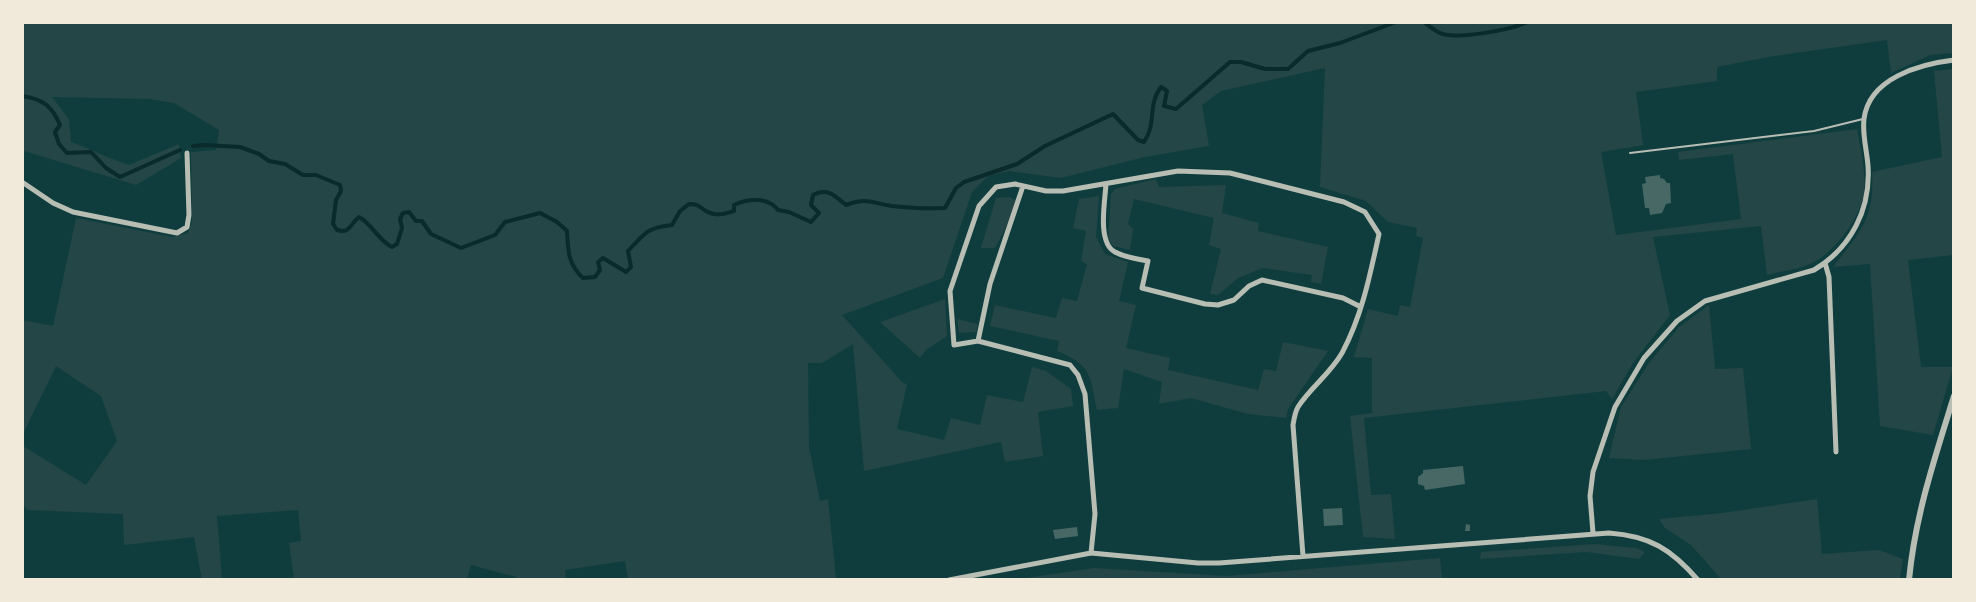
<svg xmlns="http://www.w3.org/2000/svg" width="1976" height="602" viewBox="0 0 1976 602" font-family="'Exo 2',sans-serif">
<style>
.green{fill:#244646}
.lines{fill:none;stroke-linecap:round;stroke-linejoin:round}
.stream{stroke:#0a2a2b;stroke-width:4}
.building{fill:#486865}
.service{stroke:#b8beb3;stroke-width:2}
.minor{stroke:#b8beb3;stroke-width:5}
.tertiary{stroke:#b8beb3;stroke-width:6}
</style>
<rect width="100%" height="100%" fill="#0f3d3e"/>
<path class="green" d="M1953 22 1954 53 1930 55 1891 73 1887 40 1768 57 1717 67V81L1636 92 1643 145 1601 152 1616 235 1741 219 1733 154 1679 160 1678 152 1857 129C1860 145 1867 178 1864 194 1859 219 1835 252 1812 263 1799 270 1781 271 1767 275L1761 226 1653 237 1670 315 1633 363 1612 399 1606 391 1364 418 1371 495 1391 494 1395 539 1363 537 1350 416 1372 413V358L1354 357 1368 309 1398 316 1400 305 1410 307 1423 238 1416 236 1417 228 1388 222 1366 201 1320 187 1325 68 1221 91 1202 105 1209 146 1145 157 1061 178 1009 171 988 176 972 192 943 278 842 315 903 383 907 384 897 429 944 440 951 418 980 425 987 395 1023 402 1032 367 1046 371 1071 389 1073 406 1038 412 1043 456 1005 462 1001 442 864 471 853 344 822 363H808L809 447 820 501 828 499 836 579H628L625 561 565 570 566 579H517L516 577 471 565 467 579H294L289 543 301 541 298 510 217 516 222 579 202 580 194 537 124 545 123 514 27 510 23 504V446L86 485 117 441 101 396 56 366 23 434 22 320 53 326 76 218 172 237 188 233 192 222 191 152 216 150 219 130 174 103 148 99 52 97 69 119 71 142C92 149 109 159 129 165L179 144 181 158 136 185 24 151 23 153 22 23Z
M1953 69V255L1908 260 1921 367H1953L1933 435 1880 426 1870 264 1833 267C1860 232 1875 219 1872 172L1942 157 1934 71Z
M1156 179 1159 187 1226 185 1222 213 1259 223 1258 231 1328 247 1321 284 1311 282 1312 275 1263 268 1238 278 1218 295 1210 294 1221 249 1209 245 1214 218 1134 199 1128 224 1133 229 1130 250 1113 246 1108 239 1111 194 1115 189Z
M1099 196 1096 237 1105 254 1128 262 1119 301 1136 305 1126 348 1170 358 1168 370 1258 390 1264 369 1276 371 1283 342 1328 351 1288 409 1286 418 1248 414 1191 398 1159 404 1162 382 1124 369 1118 408 1097 410C1090 376 1092 365 1057 351L1059 341 990 326 995 305 1056 318 1062 298 1077 301 1087 264 1081 261 1086 231 1073 228 1079 199Z
M1009 197 1015 200 1011 217 995 248H981L996 198Z
M945 299 947 336 926 350 920 358 880 322Z
M1709 305 1715 369 1743 368 1751 449 1644 460 1609 458 1621 407 1649 363 1679 327Z
M957 319 978 324 976 332 959 333Z
M1817 499 1822 554 1879 550 1903 559 1900 579H1721L1691 545 1665 528 1659 519 1722 513Z
M1595 544 1636 548 1645 552 1639 559 1587 552 1480 559 1481 552Z
M1440 558 1442 579H1019L1094 568 1226 576Z"/>
<g class="lines">
<path class="stream" d="M1424 22C1429 26 1435 31 1440 33 1456 40 1511 30 1527 22
M1589 22H1591
M22 96C43 99 52 106 60 125L55 132 59 144 67 153 91 152 106 168 120 177 180 150
M193 146 205 145 240 147 259 154 269 161 285 164 303 175H316L340 185 341 191 336 200 333 224 337 230C350 234 350 224 359 217 372 224 379 241 392 247L397 244 402 228 400 219 403 213 409 212 416 221H422L431 234 461 248 495 235 505 222 540 213 557 222 567 231C568 251 568 264 583 278L595 277 600 270 598 262 603 258 626 272 631 267 628 251C645 233 646 228 672 225L680 211 689 204C701 204 699 208 708 212 717 217 726 213 734 211V205C748 198 768 197 778 210L789 212 811 222 819 213 811 205 813 195C827 187 835 196 846 205 868 197 871 203 892 206 910 208 927 209 945 208L956 188 964 182 1017 164 1045 146 1113 114 1138 140 1144 142C1157 124 1147 105 1161 87L1167 91 1164 106 1176 109 1230 62H1241L1265 69H1288L1308 51 1340 43 1396 22"/>
</g>
<path class="building" d="M1660 175V178L1664 179 1667 183H1670L1671 203 1666 204 1662 213 1650 215 1649 208H1645L1642 184 1646 183 1645 177Z
M1463 466 1465 484 1425 490 1424 486 1418 484V477L1423 473V470Z
M1342 508 1343 525 1324 526 1323 509Z
M1466 524 1470 525V531H1465Z
M1077 527 1078 536 1055 539 1053 530Z"/>
<g class="lines">
<path class="service" d="M1630 153 1814 131 1863 119"/>
<path class="minor" d="M22 182 53 203 73 212 177 233 187 227 189 215 187 153
M1106 184C1105 201 1097 243 1115 252 1124 257 1137 259 1148 261L1142 288 1205 304 1218 305 1234 300 1249 286 1262 280 1343 298 1361 307
M1825 263 1829 277 1836 452
M978 341 990 284 1023 186
M1593 533 1590 496 1593 472 1615 407 1644 358 1677 321 1705 301 1814 270C1851 248 1871 209 1868 166 1867 151 1862 134 1864 119 1869 78 1920 64 1954 60
M1091 553 1095 514 1085 394 1078 375 1070 365 978 341 954 345 950 291 979 206 996 187 1015 184 1046 191H1063L1178 171 1230 173 1344 202 1365 212 1379 234C1370 275 1362 316 1342 353 1330 374 1310 388 1298 407 1295 412 1294 419 1293 425L1303 556
M949 580 1091 553 1198 563H1219L1609 533C1650 536 1671 549 1698 580"/>
<path class="tertiary" d="M1909 580C1915 516 1935 457 1954 396"/>
</g>
<rect width="1976" height="602" fill="none" stroke="#f1e9da" stroke-width="48"/>
</svg>
